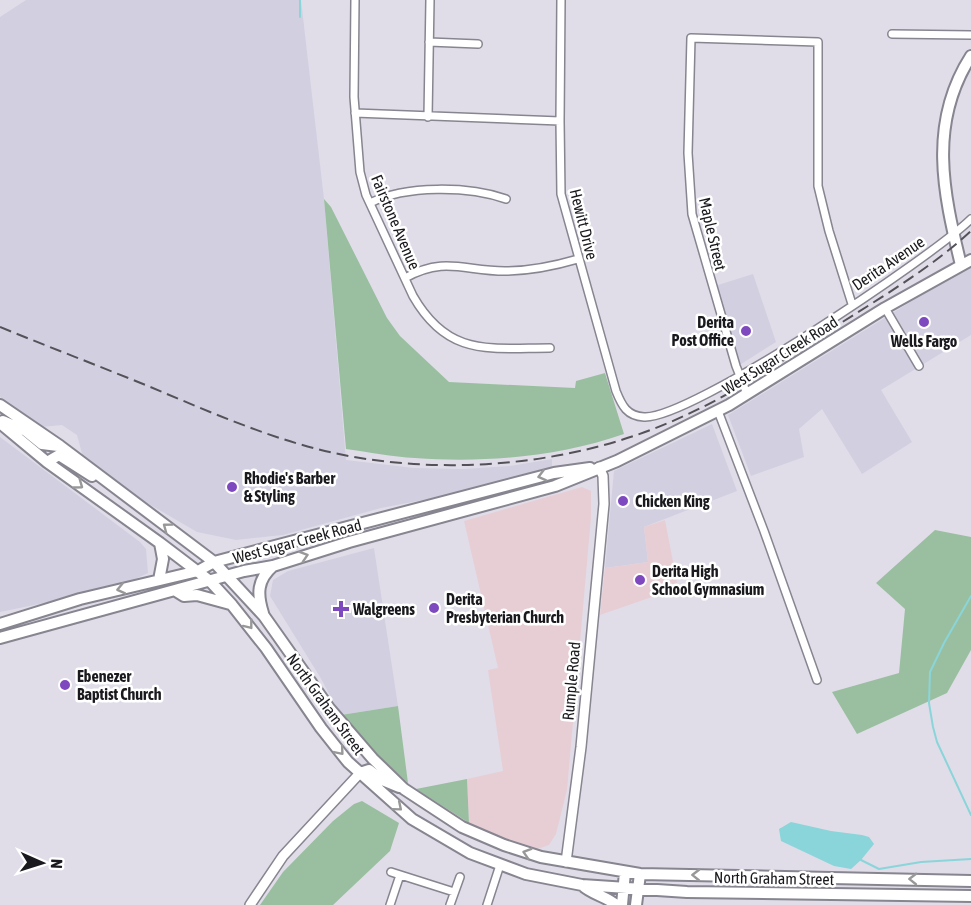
<svg xmlns="http://www.w3.org/2000/svg" width="971" height="905" viewBox="0 0 971 905" font-family="'Asap Condensed',sans-serif">
<style>
.built{fill:#d2cfe1}
.education{fill:#e7ced4}
.green{fill:#9abfa0}
.water{fill:#8ad5d9}
.lines{fill:none;stroke-linecap:round;stroke-linejoin:round}
.stream{stroke:#8ad5d9;stroke-width:2}
.minor-casing{stroke:#87858f;stroke-width:10}
.tertiary-casing{stroke:#87858f;stroke-width:12}
.secondary-casing{stroke:#87858f;stroke-width:14}
.minor{stroke:#fff;stroke-width:7}
.tertiary{stroke:#fff;stroke-width:9}
.secondary{stroke:#fff;stroke-width:10}
.rail{stroke:#545258;stroke-width:2;stroke-dasharray:12 6;stroke-linecap:butt}
.oneway{stroke:#989899}
.poi-dot{fill:#7e48bf;stroke:#fff;stroke-width:2}
.labels{text-anchor:middle;dominant-baseline:central;stroke-width:5;stroke-linejoin:round;paint-order:stroke}
.street-label{font-size:16px;fill:#1a191d;stroke:#fff}
.poi-label{font-size:16px;font-weight:bold;fill:#1a191d;stroke:#fff;text-anchor:start}
</style>
<rect width="100%" height="100%" fill="#e0dde9"/>
<path class="built" d="M26 0H301L324 199 346 460 414 468 464 469 510 466 552 459V469L459 493 381 508 283 535 236 540 197 532 137 497 93 463 83 457 77 435 62 425 41 427 0 397V17Z
M971 267V335L881 390 912 442 862 474 822 409 799 429 804 457 751 476 728 415 920 296Z
M753 274 776 342 738 366 715 286Z
M712 424 737 491 644 527 648 562 605 568 614 471Z
M0 437 140 542 146 549 148 573 133 580 68 598 0 612Z
M374 548 398 706 341 715 320 677 270 596 273 580 288 571Z"/>
<path class="education" d="M582 487 591 491V517L567 790 556 834 549 845 535 850 507 840 469 823 467 779 503 771 488 670 498 668 464 521Z
M665 520 678 588 600 615 605 568 648 562 644 527Z"/>
<path class="green" d="M324 199 331 207 387 318 400 336 449 382 575 388 576 381 605 373 624 434C558 457 484 463 415 458 392 457 369 452 346 449Z
M935 530 971 537V650L947 693 857 734 832 692 899 673 905 609 876 583Z
M398 706 408 783 370 748 341 715Z
M467 779 469 823 416 789Z
M362 801 399 823 390 851 333 905H260L283 872 333 821 354 804Z"/>
<path class="water" d="M791 822 831 831 862 835 869 837 874 844 861 860 851 869 834 866 781 841 779 829Z"/>
<g class="lines">
<path class="stream" d="M300 0V17
M971 596 944 643 930 672 929 703 933 727 937 742 971 815
M861 860 879 869 921 862 971 859"/>
<defs>
<path id="minor" d="M355 0 354 97 360 172 366 195 413 296C448 357 488 348 550 348
M561 0 560 121 561 194 616 391C622 406 627 416 644 417 690 420 932 257 971 219
M892 34 971 35
M429 42 478 44
M355 113 560 121
M428 117 430 0
M370 203C406 185 468 186 506 199
M405 278C445 256 464 271 505 271 530 271 554 266 578 259
M885 308 919 366
M747 394 736 366 692 214 688 153 691 38 818 42V186L829 231 852 304
M718 411 764 531 817 680
M391 872 454 892
M390 905 400 875
M450 905 460 877
M487 905 500 865"/>
<path id="tertiary" d="M566 862 581 747 604 504 603 476 599 467
M250 905 283 856 360 773"/>
<path id="secondary" d="M961 265C943 192 928 123 971 56
M0 405 60 446 214 562 264 616 329 708 373 759 404 789 462 827 504 845 541 857 640 874 971 881
M3 421 26 431 42 444 58 446
M0 423 47 462 160 543 210 581 232 605 266 648 321 728 348 762 412 819 470 853 526 874 582 885 687 892 971 896
M47 462 59 455 92 476
M159 580 163 559 160 543
M176 591 184 596 197 595 230 604
M263 613C257 594 257 580 273 566
M0 624 80 599 198 571 214 562 554 473 590 468
M0 638 244 571 273 566 349 542 555 486 617 461 729 405 885 308 971 260
M360 773 369 770 382 780 399 787
M582 885C593 895 606 896 616 905
M622 905 625 872
M636 905 640 874"/>
</defs>
<use href="#minor" class="minor-casing"/>
<use href="#tertiary" class="tertiary-casing"/>
<use href="#secondary" class="secondary-casing"/>
<use href="#minor" class="minor"/>
<use href="#tertiary" class="tertiary"/>
<use href="#secondary" class="secondary"/>
<path class="rail" d="M0 327C49 347 99 366 148 386 203 409 259 434 317 449 435 479 576 467 686 415 730 395 770 369 810 343 864 307 923 275 971 231"/>
</g>
<defs><path id="oneway-chevron" d="M-2-3.5L2.5 0L-2 3.5" fill="none" stroke-width="1.6" stroke-linecap="round" stroke-linejoin="round" transform="scale(1.5)"/></defs>
<g class="oneway">
<use href="#oneway-chevron" transform="translate(542 476) rotate(165)"/>
<use href="#oneway-chevron" transform="translate(79 485) rotate(36)"/>
<use href="#oneway-chevron" transform="translate(167 527) rotate(-143)"/>
<use href="#oneway-chevron" transform="translate(304 556) rotate(-18)"/>
<use href="#oneway-chevron" transform="translate(121 589) rotate(167)"/>
<use href="#oneway-chevron" transform="translate(249 625) rotate(52)"/>
<use href="#oneway-chevron" transform="translate(340 751) rotate(50)"/>
<use href="#oneway-chevron" transform="translate(398 807) rotate(40)"/>
<use href="#oneway-chevron" transform="translate(527 853) rotate(-163)"/>
<use href="#oneway-chevron" transform="translate(696 875) rotate(-179)"/>
<use href="#oneway-chevron" transform="translate(913 879) rotate(-179)"/>
</g>
<g class="poi-dot">
<circle cx="924" cy="322" r="6"/>
<circle cx="746" cy="331" r="6"/>
<circle cx="232" cy="487" r="6"/>
<circle cx="623" cy="501" r="6"/>
<circle cx="640" cy="580" r="6"/>
<circle cx="434" cy="608" r="6"/>
<path d="M338 600h6v6h6v6h-6v6h-6v-6h-6v-6h6z"/>
<circle cx="65" cy="685" r="6"/>
</g>
<g class="labels">
<g class="street-label">
<text transform="translate(396 222) rotate(67)">Fairstone Avenue</text>
<text transform="translate(584 224) rotate(76)">Hewitt Drive</text>
<text transform="translate(713 234) rotate(77)">Maple Street</text>
<text transform="translate(888 263) rotate(-34)">Derita Avenue</text>
<text transform="translate(780 355) rotate(-32)">West Sugar Creek Road</text>
<text transform="translate(297 541) rotate(-15)">West Sugar Creek Road</text>
<text transform="translate(571 681) rotate(-85)">Rumple Road</text>
<text transform="translate(326 704) rotate(54)">North Graham Street</text>
<text transform="translate(774 878) rotate(1)">North Graham Street</text>
</g>
<g class="poi-label">
<text x="734" y="322" text-anchor="end">Derita<tspan x="734" dy="18">Post Office</tspan></text>
<text x="924" y="341" text-anchor="middle">Wells Fargo</text>
<text x="244" y="478">Rhodie's Barber<tspan x="244" dy="18">&amp; Styling</tspan></text>
<text x="635" y="501">Chicken King</text>
<text x="652" y="571">Derita High<tspan x="652" dy="18">School Gymnasium</tspan></text>
<text x="446" y="599">Derita<tspan x="446" dy="18">Presbyterian Church</tspan></text>
<text x="353" y="609">Walgreens</text>
<text x="77" y="676">Ebenezer<tspan x="77" dy="18">Baptist Church</tspan></text>
</g>
</g>
<g transform="translate(42 863) rotate(93)" stroke="#ffffff" stroke-width="4.5" paint-order="stroke">
<path d="M0-4.5L10 22L0 15L-10 22Z" fill="#1a191d"/>
<text y="-9" font-size="16" font-weight="bold" text-anchor="middle" fill="#1a191d">N</text>
</g>
</svg>
